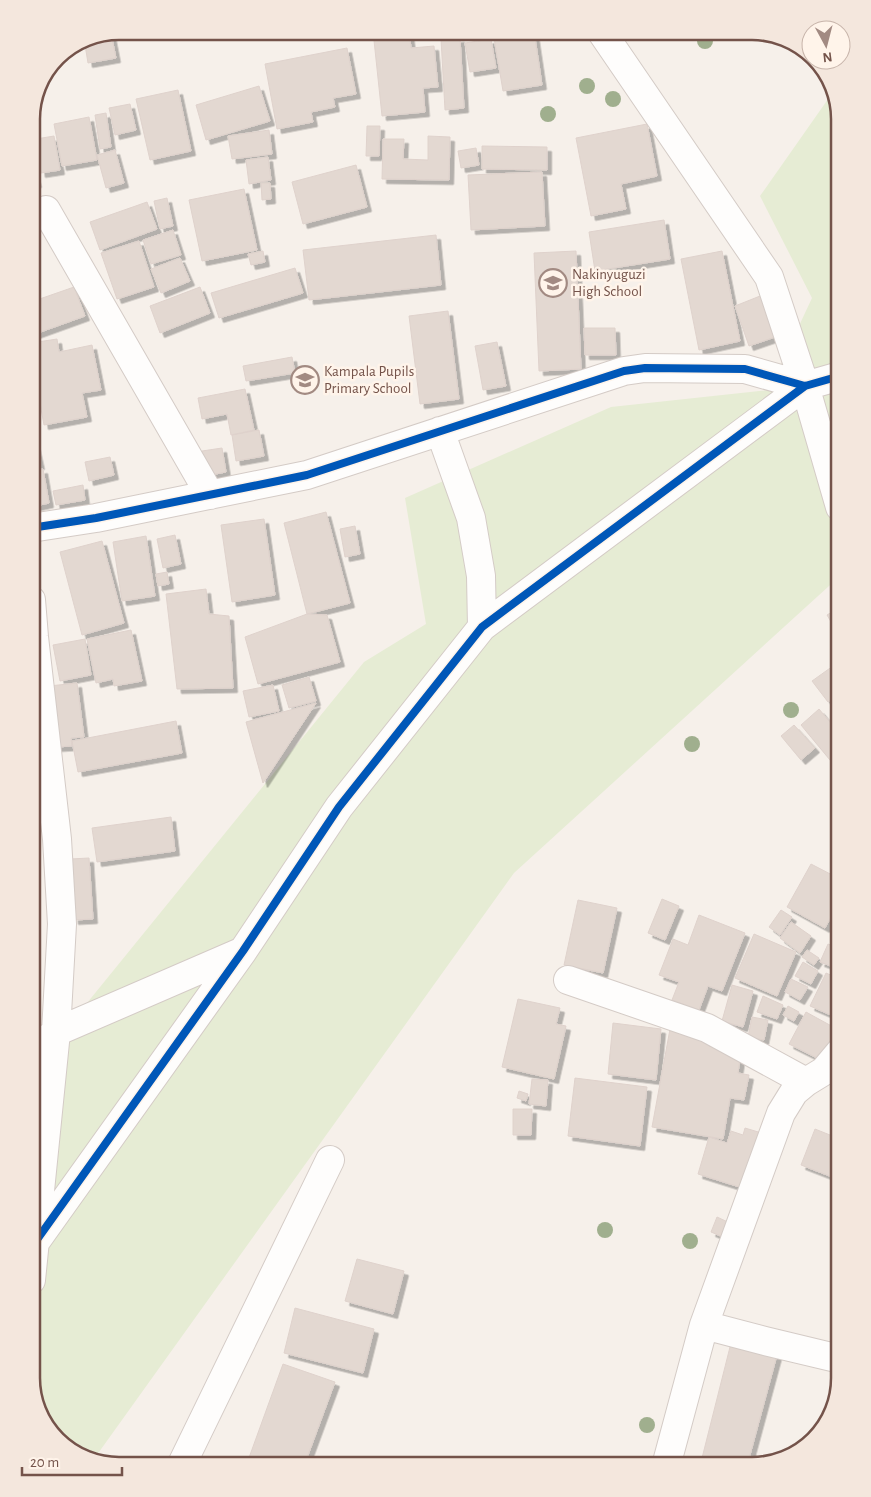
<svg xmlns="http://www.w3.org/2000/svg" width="871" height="1497" viewBox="0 0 871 1497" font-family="'Alegreya Sans',sans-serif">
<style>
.green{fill:#e6ecd4}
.building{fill:#e3d8d1;stroke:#dfd2cc;filter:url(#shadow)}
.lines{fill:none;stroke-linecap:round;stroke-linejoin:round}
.minor-casing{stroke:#d4cbc6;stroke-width:30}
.minor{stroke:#fefdfc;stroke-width:28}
.cycleway-casing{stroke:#fff4ea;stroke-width:11}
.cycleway{stroke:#0057b8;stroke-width:8}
.tree{fill:#a0af8e}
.labels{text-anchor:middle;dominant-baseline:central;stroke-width:5;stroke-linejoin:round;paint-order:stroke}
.poi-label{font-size:15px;fill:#74534a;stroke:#fff4ea;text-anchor:start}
.rim{fill:none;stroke:#74534a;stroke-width:2.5}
</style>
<defs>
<filter id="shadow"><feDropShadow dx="4.5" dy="4.5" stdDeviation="0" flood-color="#0004"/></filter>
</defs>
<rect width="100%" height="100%" fill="#f6f0ea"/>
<path class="green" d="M833 92 840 119V576L514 873 94 1459 70 1451 40 1416 31 1378V1072L364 662 426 624 405 498 611 407 769 390 812 298 760 196Z"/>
<path class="building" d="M373 31H409L411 48 434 46 438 87 423 88 425 112 382 116Z
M498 31H534L542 85 503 91 493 32Z
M111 33 116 58 88 63 84 39Z
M460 38 464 108 445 110 441 39Z
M491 39 496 68 470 72 465 43Z
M347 48 356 94 333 98 335 107 311 112 313 122 277 129 265 64Z
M259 86 270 121 206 140 196 105Z
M178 90 191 151 150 160 136 99Z
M130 104 136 130 115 135 109 108Z
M106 113 111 147 100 149 95 115Z
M89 117 97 160 62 166 54 124Z
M647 124 657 176 621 184 626 209 591 216 576 138Z
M367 126H380L379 156H366Z
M269 130 272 154 232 159 228 136Z
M54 136 60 170 41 173 36 139Z
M428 136 450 137 449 180 382 179 383 139H404L403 159 428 160Z
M482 146 547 147V170L482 169Z
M476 148 479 165 461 168 458 151Z
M115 150 124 183 106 188 97 155Z
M268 157 271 180 249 184 246 160Z
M31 160 37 183 31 184Z
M356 165 367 207 303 224 292 182Z
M542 172 545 226 471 230 468 175Z
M261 183H270L271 199 262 200Z
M244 189 257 250 202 261 189 200Z
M167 198 173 226 160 229 154 201Z
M147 202 157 229 100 250 90 222Z
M664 220 670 259 595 271 589 232Z
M173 230 181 255 151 264 143 240Z
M436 235 441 285 309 300 303 250Z
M139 241 154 287 117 299 101 253Z
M263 251 265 262 251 265 248 254Z
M576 251 581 369 539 371 534 253Z
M722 251 740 341 699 350 681 259Z
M180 258 190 281 161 293 151 269Z
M295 268 303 293 219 318 211 293Z
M74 287 85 316 35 334 31 325V302Z
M200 287 210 313 160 333 150 306Z
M760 296 775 337 749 346 735 306Z
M448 311 459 399 420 404 409 316Z
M584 328H615L616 355H585Z
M57 339 59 352 92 345 101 390 82 393 87 417 44 425 39 398 31 399V343Z
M497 342 506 386 483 390 475 346Z
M292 357 295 373 246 381 243 366Z
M245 389 254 430 231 435 227 414 202 419 198 398Z
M31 425 40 465 31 467Z
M259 430 264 456 236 461 232 435Z
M222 448 226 472 206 476 202 451Z
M110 457 114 475 89 481 85 462Z
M43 469 49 503 36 506 31 471Z
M83 485 85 500 56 505 53 491Z
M326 512 350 603 307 614 284 523Z
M264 519 275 595 232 602 221 525Z
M355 526 360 554 345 557 340 529Z
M175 535 181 564 163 568 157 539Z
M146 536 155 596 122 601 113 542Z
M102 541 124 623 82 635 60 552Z
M167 572 169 584 158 586 156 574Z
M206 589 209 614 229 616 233 688 177 689 166 594Z
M840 607V637L827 615Z
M307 614 327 615 340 662 258 684 245 637Z
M131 630 142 681 114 686 113 679 96 683 87 639Z
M85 639 91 675 60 681 53 645Z
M840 661V694L828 702 812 681Z
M309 677 316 701 289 708 282 685Z
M77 683 84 737 71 738 72 746 57 747 49 686Z
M273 685 279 711 249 717 243 691Z
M316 703 263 783 246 722Z
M819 709 840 734V762L835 766 801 725Z
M176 721 182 753 78 772 72 741Z
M794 725 815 748 801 760 781 736Z
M171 817 175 851 97 862 92 828Z
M89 858 93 919 74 920 70 859Z
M811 864 840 879V901L825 928 787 907Z
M662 899 679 906 665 940 648 933Z
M578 900 617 908 603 973 564 965Z
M781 910 792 917 780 935 769 927Z
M699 915 745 933 722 991 708 986 699 1010 672 1000 679 982 659 975 673 939 688 945Z
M791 922 811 936 800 953 780 938Z
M754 934 796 952 777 996 735 978Z
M828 944 840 949V960L836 968 820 962Z
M807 950 819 958 814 965 802 957Z
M803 962 818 971 811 984 795 976Z
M826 973 840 979V1019L810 1006Z
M791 979 808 987 800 1000 785 992Z
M732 985 753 991 743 1027 722 1021Z
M763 996 783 1005 777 1019 757 1012Z
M518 999 560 1008 556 1024 566 1026 554 1079 502 1067Z
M788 1006 799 1012 794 1021 783 1015Z
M806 1012 837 1029 821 1060 789 1044Z
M752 1017 768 1020 764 1040 748 1037Z
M613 1023 661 1029 656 1080 608 1074Z
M670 1029 712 1036 709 1046 741 1052 738 1073 749 1075 744 1100 730 1098 723 1139 652 1127Z
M575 1078 647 1087 640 1146 568 1136Z
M532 1079 548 1080 546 1106 529 1104Z
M519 1091 528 1094 526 1101 517 1098Z
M513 1109H532L531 1135H513Z
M745 1128 765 1134 749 1190 698 1174 709 1137 727 1143 731 1131 743 1135Z
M815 1129 840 1139V1180L801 1165Z
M717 1217 730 1223 723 1237 711 1232Z
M357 1259 404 1271 393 1314 345 1301Z
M295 1308 374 1329 363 1373 284 1353Z
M731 1343 777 1355 747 1466H700Z
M283 1364 335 1382 304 1466H246Z"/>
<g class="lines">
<defs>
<path id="minor" d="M601 31 769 277 805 386 840 507
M46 210 210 495
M440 431 471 518 481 576 482 627
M31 528 96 518 307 475 624 371 645 368 745 369 805 386 840 376
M568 980 707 1028 806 1082
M31 1052 56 1032 243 951
M31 1248 243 951 339 807 482 627 805 386
M31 1280 56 1032 62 924 57 839 34 637 31 600
M704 1325 765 1341 840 1359
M181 1466 330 1160
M666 1466 704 1325 781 1113 794 1092 806 1082 824 1071 840 1052"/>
</defs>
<use href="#minor" class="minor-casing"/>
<use href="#minor" class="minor"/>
<defs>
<path id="cycleway" d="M31 528 96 518 307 475 624 371 645 368 745 369 805 386 840 376
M31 1248 243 951 339 807 482 627 805 386"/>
</defs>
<use href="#cycleway" class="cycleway-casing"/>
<use href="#cycleway" class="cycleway"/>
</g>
<g class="tree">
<circle cx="705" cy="41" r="8"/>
<circle cx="587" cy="86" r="8"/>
<circle cx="613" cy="99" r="8"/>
<circle cx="548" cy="114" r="8"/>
<circle cx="791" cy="710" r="8"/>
<circle cx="692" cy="744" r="8"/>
<circle cx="605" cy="1230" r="8"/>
<circle cx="690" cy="1241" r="8"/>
<circle cx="647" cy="1425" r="8"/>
</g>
<defs>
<symbol id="school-ring" viewBox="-11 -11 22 22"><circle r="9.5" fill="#fff4ea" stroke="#a28a82" stroke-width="1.5"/><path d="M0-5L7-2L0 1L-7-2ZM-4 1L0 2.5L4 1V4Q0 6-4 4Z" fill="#a28a82"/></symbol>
</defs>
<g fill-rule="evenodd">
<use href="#school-ring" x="537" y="267" width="32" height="32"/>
<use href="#school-ring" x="289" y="364" width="32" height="32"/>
</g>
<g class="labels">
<g class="poi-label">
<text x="572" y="274">Nakinyuguzi<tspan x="572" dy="17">High School</tspan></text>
<text x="324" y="371">Kampala Pupils<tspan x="324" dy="17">Primary School</tspan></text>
</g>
</g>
<path d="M0 0H871V1497H0ZM119 40H752A79 79 0 0 1 831 119V1378A79 79 0 0 1 752 1457H119A79 79 0 0 1 40 1378V119A79 79 0 0 1 119 40Z" fill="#f4e7dd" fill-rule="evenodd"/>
<path class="rim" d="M119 40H752A79 79 0 0 1 831 119V1378A79 79 0 0 1 752 1457H119A79 79 0 0 1 40 1378V119A79 79 0 0 1 119 40Z"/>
<g transform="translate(826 45) rotate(173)"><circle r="24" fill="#fff4ea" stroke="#c7b4aa"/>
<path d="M0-4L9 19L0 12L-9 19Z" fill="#a28a82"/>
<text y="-8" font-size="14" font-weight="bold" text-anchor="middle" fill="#74534a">N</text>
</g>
<path d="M22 1467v8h100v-8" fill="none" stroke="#74534a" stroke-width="2.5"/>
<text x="30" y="1467" font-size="15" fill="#74534a" stroke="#fff4ea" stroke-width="4" paint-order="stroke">20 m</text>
</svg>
